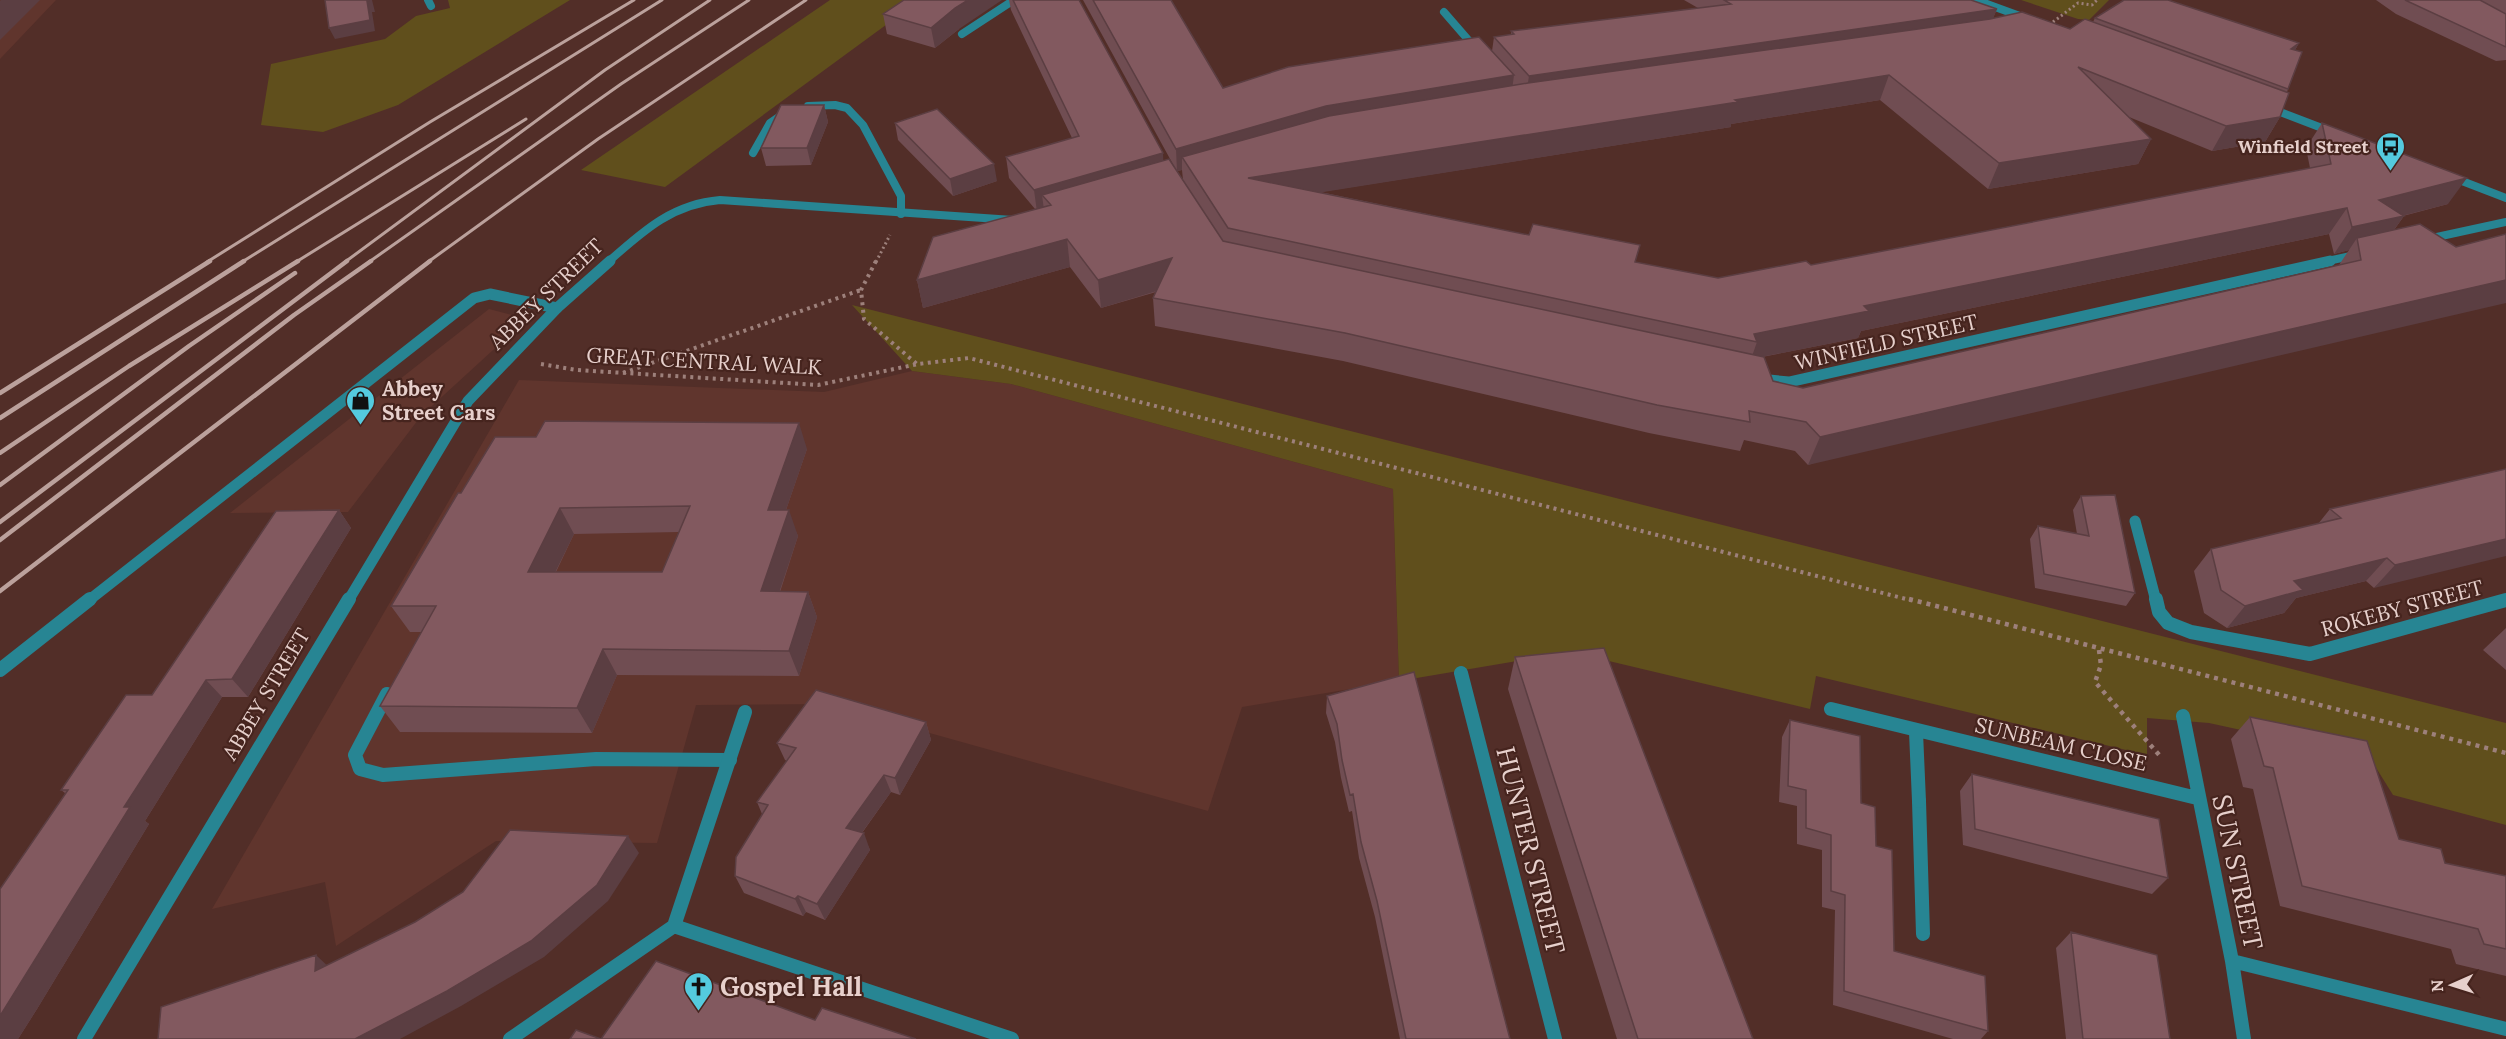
<svg xmlns="http://www.w3.org/2000/svg" width="2506" height="1039" viewBox="0 0 2506 1039" font-family="Lora,serif">
<style>
.built{fill:#60352d}
.green{fill:#604f1c}
.lines{fill:none;stroke-linecap:round;stroke-linejoin:round}
.path-far2{stroke:#9d807b;stroke-width:3;stroke-dasharray:2 3;stroke-linecap:butt}
.path-far1{stroke:#9d807b;stroke-width:4;stroke-dasharray:3 4.5;stroke-linecap:butt}
.path{stroke:#9d807b;stroke-width:4.5;stroke-dasharray:4 5;stroke-linecap:butt}
.service-far2{stroke:#278593;stroke-width:8}
.service-far1{stroke:#278593;stroke-width:11}
.service{stroke:#278593;stroke-width:14}
.minor-far2{stroke:#278593;stroke-width:8}
.minor-far1{stroke:#278593;stroke-width:11}
.minor{stroke:#278593;stroke-width:14}
.tertiary{stroke:#278593;stroke-width:8}
.rail-far1{stroke:#bba19c;stroke-width:3}
.rail{stroke:#bba19c;stroke-width:4.5}
.wall{fill:#704d52;fill-rule:evenodd}
.shaded-wall{fill:#5b3e42}
.building{fill:#82595f;stroke:#5b3e42;stroke-width:1.5;fill-rule:evenodd}
.labels{text-anchor:middle;dominant-baseline:central;stroke-width:4.5;stroke-linejoin:round;paint-order:stroke}
.far-poi-label{font-size:18px;font-weight:bold;fill:#e7d0cc;stroke:#46241e;text-anchor:end}
.street-label{font-size:21px;fill:#e7d0cc;stroke:#46241e}
.poi-label{font-size:21px;font-weight:bold;fill:#e7d0cc;stroke:#46241e;text-anchor:start}
.near-street-label{font-size:26px;fill:#e7d0cc;stroke:#46241e}
.near-poi-label{font-size:26px;font-weight:bold;fill:#e7d0cc;stroke:#46241e;text-anchor:start}
</style>
<rect width="100%" height="100%" fill="#522e28"/>
<path class="built" d="M0 0H56L0 59Z
M489 309 527 319 421 416 348 512 230 513Z
M912 371 1011 384 1393 489 1399 681 1242 707 1208 811 826 704 696 705 657 843 496 841 336 946 325 882 212 909 519 380 824 392Z"/>
<path class="green" d="M448 0H570L398 105 323 132 261 125 271 64 385 39 416 16 450 8Z
M830 0H920L665 187 581 170Z
M2021 0H2109L2089 20 2078 19Z
M852 305 2506 723V825L2393 795 2370 758 2209 723 2147 718V755L1816 676 1810 709 1571 652 1399 681 1393 489 1011 384 912 371Z"/>
<g class="lines">
<path class="path-far2" d="M2053 22 2078 3 2092 5 2097 0
M876 262 890 235"/>
<path class="path-far1" d="M876 261 861 290 864 319 917 364
M541 364 577 370 818 385 918 364 969 358 1914 601
M623 373 861 290"/>
<path class="path" d="M1909 599 2506 753
M2099 650 2101 665 2095 682 2161 757"/>
<path class="service-far2" d="M1444 12 1477 50
M962 34 1014 0
M808 106 835 105 847 108 863 125 901 196V214
M753 153 770 123 786 112"/>
<path class="service-far1" d="M88 601 474 298 490 294 557 308"/>
<path class="service" d="M0 670 90 599
M387 694 355 755 360 769 383 775 596 759 730 760
M1919 801 1923 934"/>
<path class="minor-far2" d="M428 0 431 6
M2423 240 2506 222
M608 262C643 231 672 204 720 200L1013 220
M2323 262 2360 254"/>
<path class="minor-far1" d="M1758 379 1789 382 2330 261
M2135 521 2156 601
M348 601 468 401 557 308 610 261
M2502 601 2506 600"/>
<path class="minor" d="M2156 599 2159 612 2168 623 2191 632 2310 654 2506 600
M1461 673 1555 1039
M1831 709 2197 798
M2183 716 2232 961 2244 1039
M1916 732 1919 801
M674 926 1012 1039
M2232 961 2506 1029
M84 1039 349 599
M510 1039 674 926 745 712"/>
<path class="tertiary" d="M1976 0 2028 19
M2267 107 2335 133
M2449 176 2506 198"/>
<path class="rail-far1" d="M207 262 430 122 634 0
M242 262 662 0
M296 262 526 119
M345 262 605 70 710 0
M369 262 621 84 749 0
M428 262 598 139 806 0"/>
<path class="rail" d="M0 393 210 261
M0 418 244 261
M0 453 129 366 298 261
M0 485 189 346 295 273
M0 522 347 261
M0 540 294 315 371 261
M0 591 430 261"/>
</g>
<path class="wall" d="M1009 0H1013L1163 153V161L1175 168 1083 0H1171L1223 88 1492 51 1494 37 1511 35V31L1698 8 1684 0H1971L1997 9 1993 18 2070 29 2093 22 2095 18 2299 43 2295 50 2288 89 2287 92 2280 117 2265 142 2212 151 2129 117 2151 139 2138 164 1988 189 1880 100 1731 124V127L1320 192 1529 235 1640 245 1635 262 1718 278 1811 265 2310 168 2306 148 2322 123 2448 204 2403 216H2404L2394 230 2456 247 1808 465 1795 451 1744 440 1740 451 1649 433 1343 361 1155 326 1153 298 1156 292 1101 308 1070 267 923 308 917 280 1035 209 1009 178 1006 157 1072 138 1011 10ZM1182 170 1183 180 1177 171ZM2329 234 2334 254 2349 250 2339 265 1803 388 1773 381 1762 357 1858 338 1861 331Z
M2376 0H2506V60L2496 61 2396 14Z
M883 14 959 29 935 48 887 34Z
M824 105 828 122 811 165 766 166 761 148Z
M895 123 997 181 953 196 898 140Z
M807 449 786 510 798 536 780 592H808L817 617 799 676 617 675 592 733 400 732 380 706 422 632H410L391 606 461 493ZM679 532 662 572H556L574 534Z
M2506 469 2374 588 2366 581 2296 598 2284 613 2227 628 2204 613 2194 571 2211 549 2318 524 2330 509Z
M2081 496 2135 593 2126 606 2035 588 2030 539 2038 526 2077 534 2073 510Z
M339 510 351 528 248 697H222L145 821 149 824 37 1009 18 1039H0L65 793 61 790 152 695Z
M2506 628V670L2483 650Z
M1515 657 1753 1039H1617L1508 689Z
M1327 696 1510 1039H1400L1375 917 1359 858 1352 811 1349 812 1341 778 1335 742 1326 713Z
M2250 717 2399 839 2445 863 2506 876V976L2456 964 2451 949 2280 906 2253 789 2243 787 2231 739Z
M1790 720 1861 803 1876 846 1894 951 1988 1031 1981 1039H1953L1833 1005 1835 910 1822 907V850L1797 844V806L1779 802 1782 737Z
M926 722 931 740 900 795 891 792 862 833 870 850 825 920 806 912 803 916 744 893 735 876 762 814 757 802 787 761 785 760 777 743Z
M1972 774 2168 878 2152 894 1963 845 1960 791Z
M2071 932 2170 1039H2066L2056 948Z"/>
<path class="shaded-wall" d="M1 0H40L0 40V1Z
M369 0H372L375 12H372L375 31 335 39 329 28Z
M968 0H1002L959 29 935 48 931 28 955 8Z
M1997 9 1989 28 1526 95 1529 76Z
M2299 43 2290 59 2291 49Z
M1514 75 1511 98 1182 157V170L1177 171 1176 149 1326 106Z
M1889 75 1880 100 1731 124V127L1248 204V178Z
M824 105 828 122 811 165 807 148Z
M2280 117 2265 142 2212 151 2226 126Z
M2151 139 2138 164 1988 189 1999 163Z
M1163 153 1164 175 1042 195 1044 210 1037 212 1034 190Z
M994 164 997 181 953 196 950 179Z
M2467 178 2448 204 2378 222 2404 216 2385 242 2357 238 2349 250 2334 254 2352 227 2379 200Z
M2347 208 2329 234 1861 331 1858 338 1751 359 1757 342 1754 334 1864 306Z
M1067 239 1070 267 923 308 917 280Z
M1172 258 1173 286 1101 308 1098 280Z
M2506 280V303L1808 465 1820 437Z
M799 423 807 449 777 536 768 510Z
M560 508 574 534 543 597 528 572Z
M339 510 351 528 248 697 232 679Z
M789 510 798 536 771 617 761 591Z
M2506 539V556L2374 588 2395 565Z
M2387 558 2366 581 2296 598 2284 613 2227 628 2245 606 2294 581Z
M808 592 817 617 799 676 789 651Z
M603 649 617 675 592 733 577 708Z
M206 680 222 697 145 821 149 824 37 1009 18 1039H0V1016L124 807Z
M926 722 931 740 900 795 895 778Z
M884 775 891 792 853 845 846 828Z
M864 833 870 850 825 920 817 904Z
M628 836 639 853 608 901 544 957 461 1006 400 1039H355Z
M798 896 806 912 803 916 795 899Z
M316 955 333 971H315Z"/>
<path class="building" d="M325 0H369V1H367L370 20 329 28Z
M904 0H968L955 8 931 28 883 14Z
M1013 0H1079L1163 153 1034 190 1006 157 1079 136Z
M1093 0H1171L1223 88 1288 67 1479 37 1514 75 1326 106 1176 149Z
M1724 0H1971L1997 9 1529 76 1494 37 1514 34 1511 31 1731 4Z
M2124 0H2168L2299 43 2291 49 2302 52 2288 89 2095 18Z
M2405 0H2480L2506 14V47Z
M2022 12 2070 29 2085 19 2289 93 2280 117 2226 126 2078 67 2151 139 1999 163 1889 75 1735 100 1738 102 1248 178 1529 235 1533 224 1640 245 1635 262 1718 278 1806 261 1811 265 2331 164 2322 123 2467 178 2379 200 2404 216 2352 227 2347 208 1864 306 1869 311 1754 334 1757 342 1228 228 1182 157 1329 116 1528 83 1990 19Z
M781 105H824L807 148H761Z
M937 109 994 164 950 179 895 123Z
M1169 159 1223 241 1764 357 1773 381 1803 388 2361 260 2357 238 2420 224 2456 247 2506 234V280L1820 437 1806 422 1749 411 1750 422 1657 405 1345 333 1153 298 1172 258 1098 280 1067 239 917 280 933 237 1051 205 1042 195Z
M545 421 799 423 768 510H789L761 591 808 592 789 651 603 649 577 708 380 706 436 606H391L458 493H461L495 437H536ZM690 506 662 572H528L560 508Z
M2506 469V539L2395 565 2387 558 2294 581 2303 590 2245 606 2221 590 2211 549 2341 518 2330 509Z
M2115 495 2135 593 2044 574 2038 526 2089 536 2081 496Z
M339 510 232 679 206 680 124 807H130L0 1016V889L68 790H61L126 695H152L276 511Z
M1604 648 1753 1039H1638L1515 657Z
M1414 672 1510 1039H1406L1377 901 1361 842 1353 794 1350 795 1342 760 1337 724 1327 696Z
M816 690 926 722 895 778 884 775 846 828 864 833 817 904 798 896 795 899 735 876 736 857 768 805 757 802 796 748 777 743Z
M2250 717 2367 741 2399 839 2441 849 2445 863 2506 876V949L2484 944 2478 929 2302 886 2273 768 2264 766Z
M1790 720 1860 736 1861 803 1875 807 1876 846 1892 850 1894 951 1985 976 1988 1031 1844 991 1845 895 1831 891V835L1806 828V790L1788 786Z
M1972 774 2159 819 2168 878 1975 829Z
M510 830 628 836 597 885 531 941 447 991 355 1039H158L161 1007 316 955 315 971 415 922 463 892Z
M2071 932 2157 955 2170 1039H2083Z
M656 961 815 1020 822 1008 916 1039H570L576 1030 601 1039Z"/>
<defs>
<symbol id="bus-pin" viewBox="-11 -11 22 30"><path d="M0 17L-7.5 6A9.5 9.5 0 1 1 7.5 6Z" fill="#54cade" stroke="#46241e"/><path d="M-5-6H5V4H4V6H2V4H-2V6H-4V4H-5ZM-3.5-4V0h7V-4ZM-3.5 1.2v1.5H-2V1.2ZM2 1.2v1.5H3.5V1.2Z" fill="#111"/></symbol>
<symbol id="shop-pin" viewBox="-11 -11 22 30"><path d="M0 17L-7.5 6A9.5 9.5 0 1 1 7.5 6Z" fill="#54cade" stroke="#46241e"/><path d="M-5-2.5h2.3a2.7 3.5 0 0 1 5.4 0H5L5.5 6h-11ZM-1.5-2.5h3a1.5 2.3 0 0 0-3 0Z" fill="#111"/></symbol>
<symbol id="church-pin" viewBox="-11 -11 22 30"><path d="M0 17L-7.5 6A9.5 9.5 0 1 1 7.5 6Z" fill="#54cade" stroke="#46241e"/><path d="M-1.2-6h2.4v3.5h3.3v2.4h-3.3V6h-2.4V-.1h-3.3v-2.4h3.3Z" fill="#111"/></symbol>
</defs>
<g fill-rule="evenodd">
<use href="#bus-pin" x="2374" y="130" width="33" height="45"/>
<use href="#shop-pin" x="344" y="384" width="33" height="45"/>
<use href="#church-pin" x="682" y="970" width="33" height="45"/>
</g>
<g class="labels">
<g class="far-poi-label">
<text x="2369" y="146">Winfield Street</text>
</g>
<g class="street-label">
<text transform="translate(546 294) rotate(-44)">ABBEY STREET</text>
<text transform="translate(1886 342) rotate(-13)">WINFIELD STREET</text>
<text transform="translate(704 361) rotate(3)">GREAT CENTRAL WALK</text>
<text transform="translate(2402 608) rotate(-15)">ROKEBY STREET</text>
<text transform="translate(266 694) rotate(-59)">ABBEY STREET</text>
<text transform="translate(2061 744) rotate(13)">SUNBEAM CLOSE</text>
</g>
<g class="poi-label">
<text x="382" y="388">Abbey<tspan x="382" dy="24">Street Cars</tspan></text>
</g>
<g class="near-street-label">
<text transform="translate(1531 850) rotate(76)">HUNTER STREET</text>
<text transform="translate(2238 872) rotate(78)">SUN STREET</text>
</g>
<g class="near-poi-label">
<text x="720" y="986">Gospel Hall</text>
</g>
</g>
<g transform="translate(2452 985) rotate(267)" stroke="#46241e" stroke-width="4.5" paint-order="stroke">
<path d="M0-4.5L10 22L0 15L-10 22Z" fill="#e7d0cc"/>
<text y="-9" font-size="16" font-weight="bold" text-anchor="middle" fill="#e7d0cc">N</text>
</g>
</svg>
